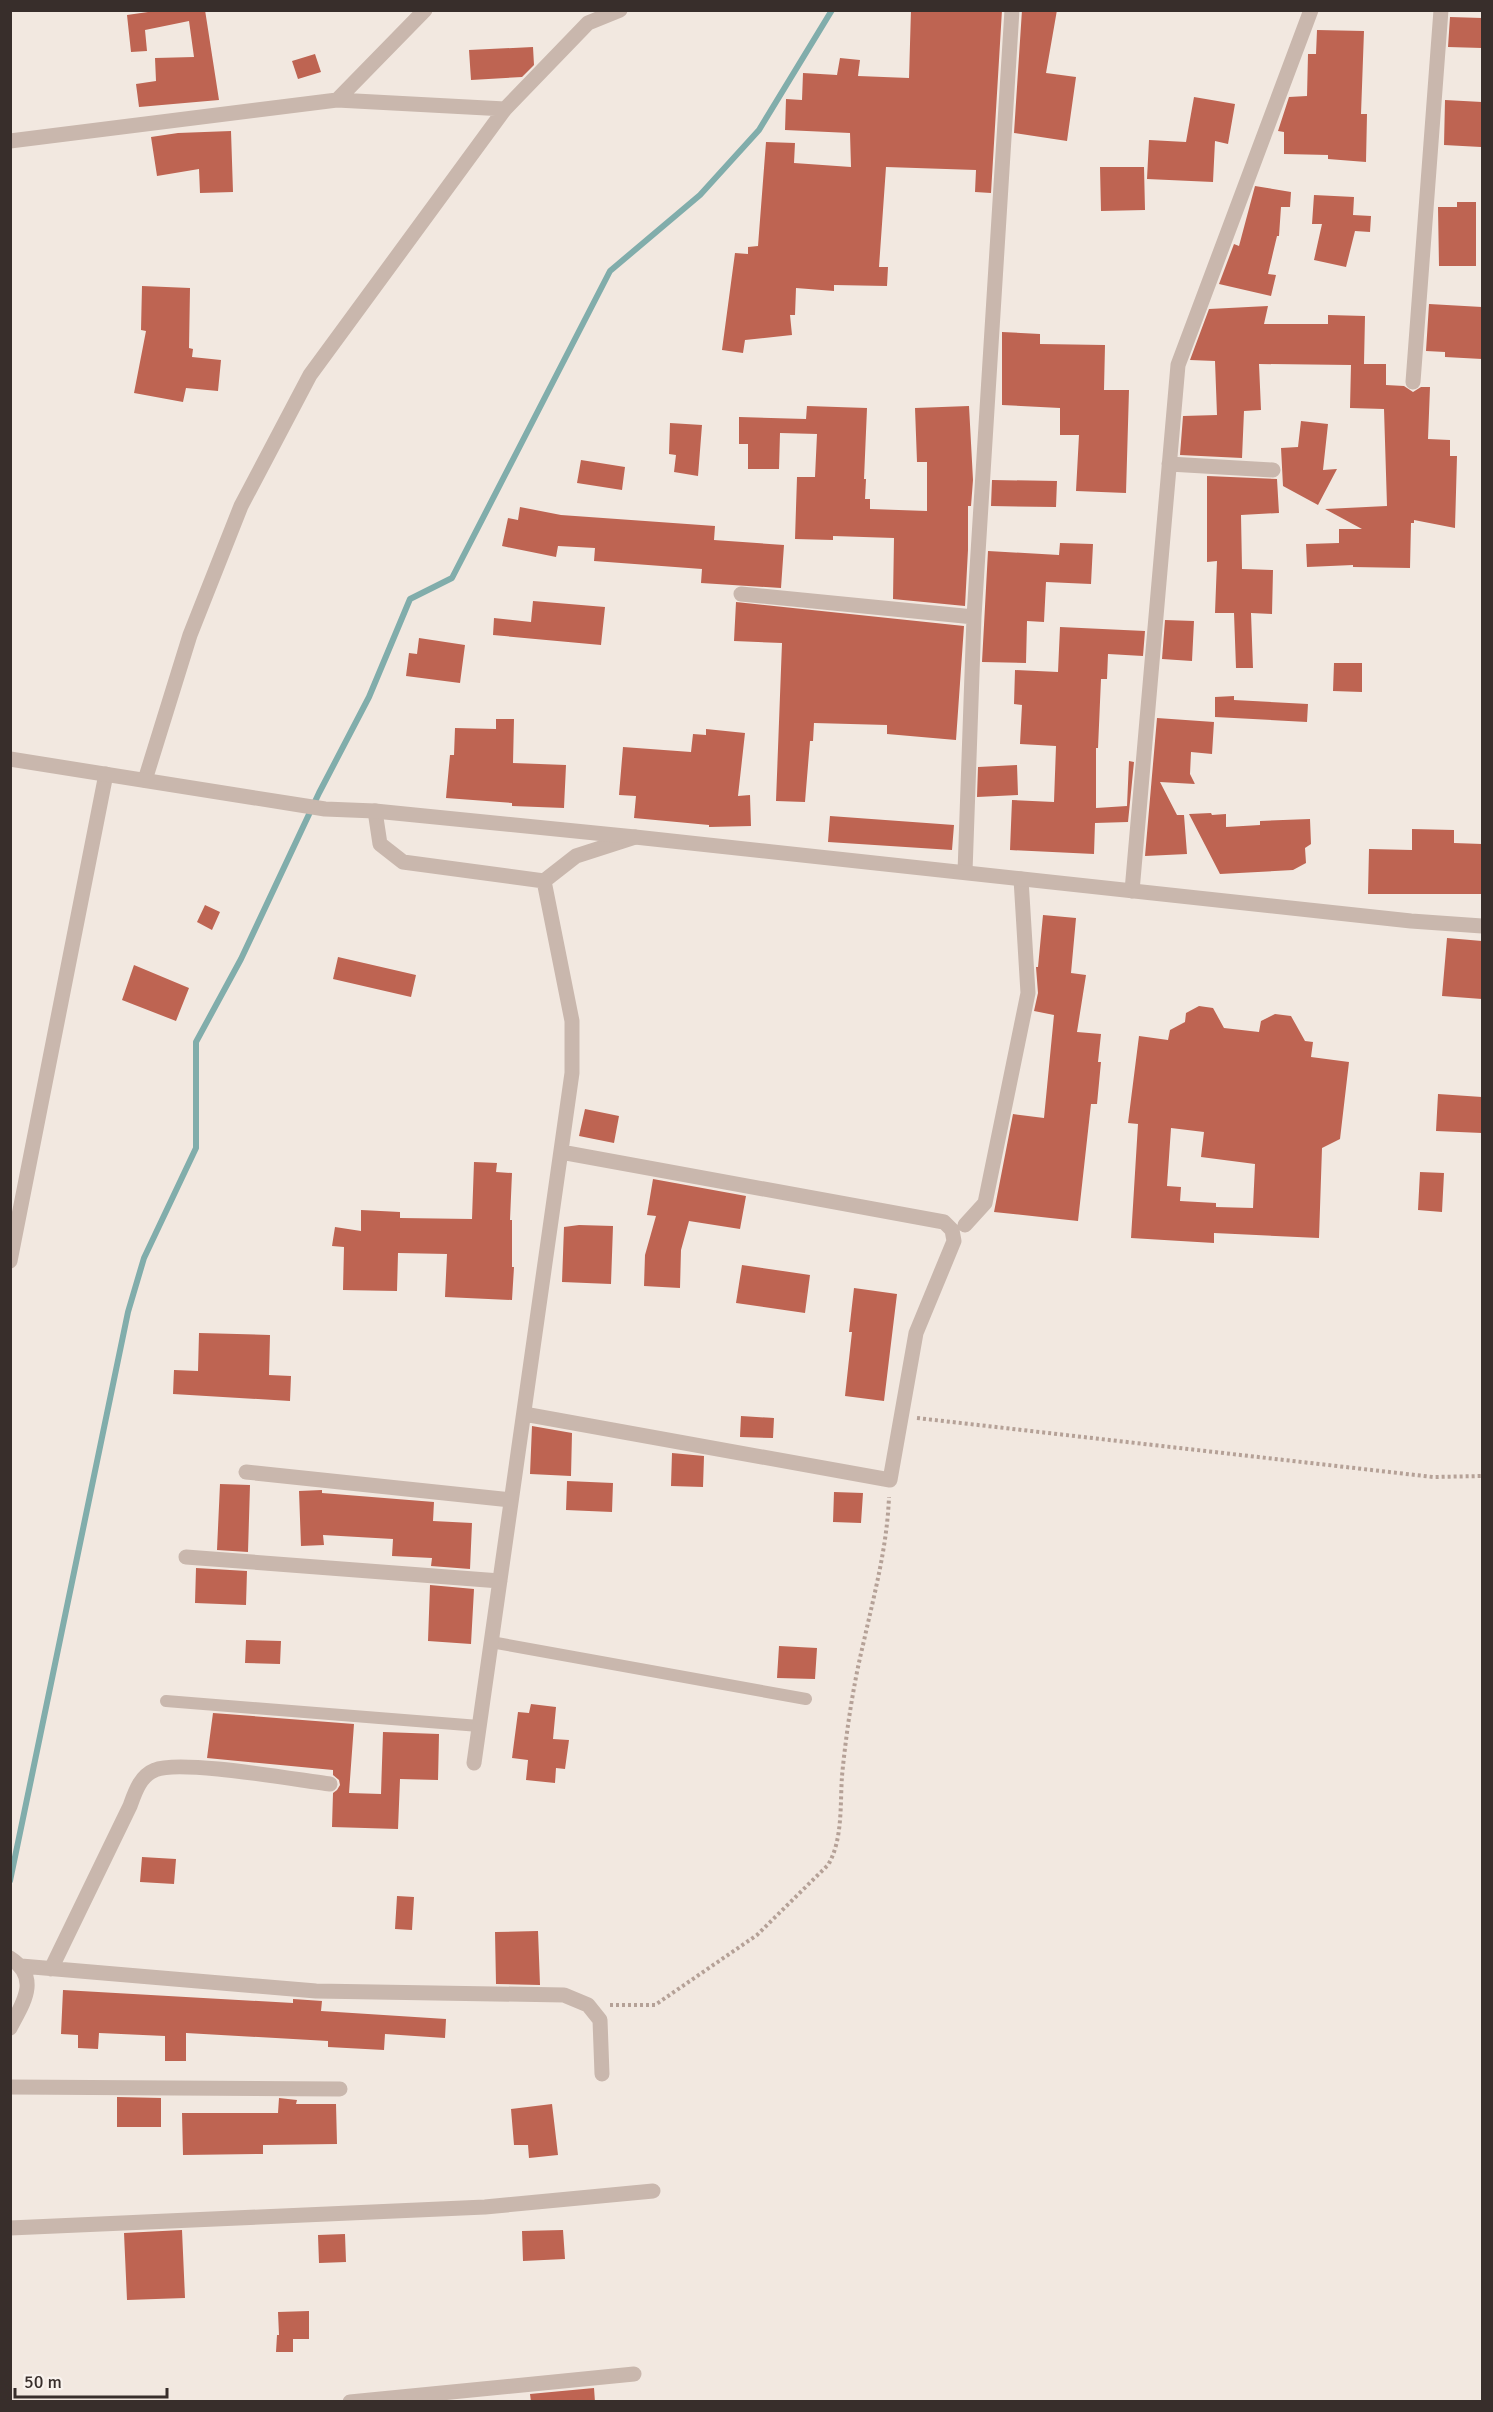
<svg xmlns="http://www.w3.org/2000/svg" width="1493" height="2412" viewBox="0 0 1493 2412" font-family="Signika,sans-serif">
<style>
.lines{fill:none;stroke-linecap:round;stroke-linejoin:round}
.stream{stroke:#81adab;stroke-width:6}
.building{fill:#be6452;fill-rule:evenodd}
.path{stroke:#b5a197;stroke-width:4;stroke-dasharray:3 3;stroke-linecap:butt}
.service{stroke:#c9b7ad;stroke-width:12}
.minor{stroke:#c9b7ad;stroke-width:15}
.tertiary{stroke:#c9b7ad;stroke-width:15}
</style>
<rect width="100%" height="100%" fill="#f2e8e0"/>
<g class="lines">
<path class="stream" d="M10 1881 128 1312 144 1258 196 1148V1042L241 959 319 793 369 697 410 599 452 578 610 271 700 195 759 130 832 10"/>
</g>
<path class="building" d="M162 10H205L219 100 139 107 136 84 156 81 155 58 194 57 189 21 145 30 147 51 131 52 127 15Z
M911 10H1002L991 193 975 192 976 170 886 167 879 267H888L887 286 834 285V291L796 288 795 315H790L792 335 745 340 743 353 722 350 735 253 748 254V247L758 246 766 142 795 143 794 163 851 167 850 133 785 130 786 99 802 100 803 73 837 75 840 58 860 60 858 76 909 78Z
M1022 10H1057L1046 73 1076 77 1067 141 1014 133Z
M1450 17 1482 18V48L1448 47Z
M1317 30 1364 31 1361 114H1367L1366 162 1328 159V155L1284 154V132L1278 131 1289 97 1307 96 1308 54H1316Z
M533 47 534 65 522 77 471 80 469 50Z
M315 54 321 72 298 79 292 61Z
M1194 97 1235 104 1228 144 1215 141 1213 182 1147 179 1149 140 1186 142Z
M1445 100 1482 102 1481 147 1444 145Z
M231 131 233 192 200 193 199 169 157 176 151 137 178 133Z
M1100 167H1144L1145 210 1101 211Z
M1255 186 1291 192 1290 207H1281L1279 236H1277L1268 274 1276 275 1271 296 1219 284 1234 244 1239 246Z
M1314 195 1354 197 1353 215 1371 216 1370 232 1355 231 1346 267 1314 260 1322 224H1312Z
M1457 202H1476V266H1439L1438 207H1457Z
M142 286 190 288 189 348 193 349 192 357 221 360 218 391 186 388 183 402 134 393 146 331 141 330Z
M1429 304 1482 307V359L1445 357V352L1426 351Z
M1268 306 1264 324H1328V315L1365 316 1364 364H1386V385L1404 386 1413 392 1421 387H1430L1428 439 1450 440V456H1457L1455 528 1414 520V523H1411L1410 568 1353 567V565L1307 567 1306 544 1339 543V529H1362L1325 509 1387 506 1384 409 1350 408 1351 365 1259 364 1261 410 1244 411 1242 458 1180 455 1183 416 1217 415 1215 361 1190 360 1209 309Z
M1002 332 1040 334V344L1105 345 1104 390H1129L1126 493 1076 491 1079 435H1060V408L1002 405Z
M807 406 867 408 864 479H866L865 499H870V509L927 511V462H917L915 408 969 406 973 480 971 506H968V550L965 606 893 599 894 538 833 536V540L795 539 797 477H815L817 434 780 433 779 469H748V444H739V417L806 419Z
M1301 421 1328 424 1323 470 1337 469 1318 505 1283 486 1281 448 1298 447Z
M670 423 702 425 698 476 674 472 676 455 669 454Z
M581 460 625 467 622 490 577 483Z
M1207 476 1277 479 1279 513 1241 515 1242 569 1273 570 1272 614 1251 613 1253 668H1236L1234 613H1215L1217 561 1207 562Z
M992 480 1057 481 1056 507 991 506Z
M520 507 561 515 715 526 714 540 784 545 781 588 701 583 702 569 594 561 595 548 558 546 556 557 502 546 508 518 518 520Z
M1060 543 1093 544 1091 584 1046 582 1044 622 1027 621 1026 663 982 662 988 551 1059 555Z
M533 601 605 607 601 645 493 635 494 618 531 622Z
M736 602 964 626 956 740 887 734V725L814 723 813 741H810L805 802 776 801 782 643 734 641Z
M1165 620 1194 621 1192 661 1162 659Z
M1060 627 1145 631 1143 656 1108 654 1107 679H1101L1098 748H1096V808L1127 806 1129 761 1134 762 1128 822 1095 823 1094 854 1010 850 1012 800 1054 802 1056 746 1020 744 1022 705 1014 704 1015 670 1058 672Z
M419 638 465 645 460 683 406 676 409 653 417 654Z
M1334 663H1362V692L1333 691Z
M1234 696V700L1308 704 1307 722 1215 717V697Z
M1157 718 1214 722 1212 754 1191 752 1190 774 1195 784 1160 782 1177 815H1184L1187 854 1145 856Z
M496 719H514L513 763 566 765 564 808 512 806V803L446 798 450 755H454L455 728 496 729Z
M706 729 745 733 738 796 750 795 751 826 709 827V825L634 818 636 796 619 795 623 747 691 752 693 734 706 735Z
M1017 765 1018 795 977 797 978 767Z
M1211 813 1212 815 1226 814V827L1260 825V821L1310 819 1311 844 1305 848 1306 863 1293 870 1220 874 1189 814Z
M830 816 954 825 952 850 828 842Z
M1412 829 1454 830V843L1482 844V894H1368L1369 849 1412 850Z
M205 905 220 912 212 930 197 922Z
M1043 915 1076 918 1071 973 1086 975 1077 1032 1101 1034 1098 1062H1101L1097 1104H1091L1078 1221 994 1212 1013 1114 1044 1118 1054 1015 1034 1011 1038 993 1036 967H1038Z
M1447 938 1482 941V999L1442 996Z
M338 957 416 975 411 997 333 979Z
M134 965 189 988 176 1021 122 1000Z
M1199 1006 1213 1008 1224 1028 1259 1032 1261 1021 1275 1014 1291 1016 1305 1041 1313 1042 1311 1057 1349 1062 1340 1139 1322 1148 1319 1238 1214 1233V1243L1131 1238 1138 1124 1128 1123 1139 1036 1168 1040 1170 1030 1185 1022 1186 1013ZM1171 1128 1204 1132 1201 1157 1255 1164 1253 1208 1216 1207V1203L1180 1201 1181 1187 1167 1186Z
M1438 1094 1482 1097V1133L1436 1131Z
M585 1109 619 1116 614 1143 579 1136Z
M474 1162 497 1163 496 1172 512 1173 510 1220H512V1267H514L512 1300 445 1297 447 1254 398 1253 397 1291 343 1290 344 1247 332 1246 335 1227 361 1231V1210L400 1212V1218L472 1219Z
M1420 1172 1444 1173 1442 1212 1418 1210Z
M653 1179 746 1196 740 1229 689 1221 681 1250 680 1288 644 1286 645 1255 656 1216 647 1215Z
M579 1225 613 1226 611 1284 562 1282 564 1227Z
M742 1265 810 1275 805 1313 736 1303Z
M854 1288 897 1294 884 1401 845 1396 852 1332H849Z
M199 1333 270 1335 269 1375 291 1376 290 1401 173 1394 174 1370 198 1371Z
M741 1416 774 1418 773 1438 740 1437Z
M532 1426 572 1433 571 1476 530 1474Z
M672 1453 704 1456 703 1487 671 1486Z
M567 1481 613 1483 612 1512 566 1510Z
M220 1484 250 1485 248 1552 217 1550Z
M322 1490V1493L434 1502 433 1521 472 1523 470 1569 431 1566 432 1558 392 1556 393 1539 323 1535 324 1545 301 1546 299 1491Z
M834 1492 863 1493 861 1523 833 1522Z
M196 1568 247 1571 246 1605 195 1603Z
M430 1585 474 1589 471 1644 428 1641Z
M246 1640 281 1641 280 1664 245 1663Z
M779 1646 817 1648 815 1679 777 1678Z
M531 1704 556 1707 553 1739 569 1740 565 1769 556 1768 555 1783 526 1780 528 1760 512 1758 518 1712 529 1713Z
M213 1713 354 1724 349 1793 381 1794 383 1732 439 1734 438 1780 400 1779 398 1829 332 1827 333 1793 337 1790 340 1785 339 1780 333 1775V1770L207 1758Z
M142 1857 176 1859 174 1884 140 1882Z
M397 1896 414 1897 412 1930 395 1929Z
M538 1931 540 1985 496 1984 495 1932Z
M63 1990 293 2003V1999L322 2001 321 2011 446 2019 445 2038 385 2034 384 2050 328 2047V2041L186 2033V2061H165V2036L99 2033 98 2049 78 2048V2035L61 2034Z
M117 2097 161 2098V2127H117Z
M279 2098 297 2100 296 2104H336L337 2144 263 2145V2154L183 2155 182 2113H278Z
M552 2104 558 2155 529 2158 528 2145H514L511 2109Z
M182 2230 185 2298 127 2300 124 2233Z
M563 2230 565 2259 523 2261 522 2231Z
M345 2234 346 2262 319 2263 318 2235Z
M309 2311V2339H293V2352H276L277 2335H279L278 2312Z
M594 2388 595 2402H531L530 2394Z"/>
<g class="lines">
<path class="path" d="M917 1418 1433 1477 1482 1476
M610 2005H655L757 1935 828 1865C843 1840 840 1804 842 1776 846 1734 853 1686 863 1645 874 1595 887 1548 889 1497"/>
<path class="service" d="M491 1642 806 1699
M166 1701 479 1726"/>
<path class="minor" d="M337 100 505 109
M10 141 337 100 425 10
M1413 382 1441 10
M1169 464 1273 470
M741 594 974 617
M145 780 190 635 241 506 310 375 505 109 588 23 620 10
M375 811 380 844 403 862 544 881 576 856 635 837
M965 872 974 617 1012 10
M1132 891 1178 365 1311 10
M965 1225 985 1203 1028 993 1021 879
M10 1261 106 774
M524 1414 890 1480 916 1333 954 1241 952 1230 944 1222 561 1152
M246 1472 511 1500
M186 1557 500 1581
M474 1763 572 1073V1021L544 881
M10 1958C41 1978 23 2003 10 2028
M21 1966 316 1991 564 1995 588 2005 600 2020 602 2074
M51 1969 130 1806C135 1792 140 1776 155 1770 180 1759 297 1780 330 1784
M10 2087 340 2089
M10 2228 485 2207 653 2191
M350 2402 634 2374"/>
<path class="tertiary" d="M10 759 325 809 375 811 635 837 1411 921 1482 926"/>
</g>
<rect width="1493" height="2412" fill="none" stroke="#382e2b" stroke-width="24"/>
<path d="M15 2388v9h152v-9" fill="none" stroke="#382e2b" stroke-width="3"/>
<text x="24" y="2388" font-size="18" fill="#382e2b" stroke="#f9f2ed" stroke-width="4.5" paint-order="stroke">50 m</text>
</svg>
